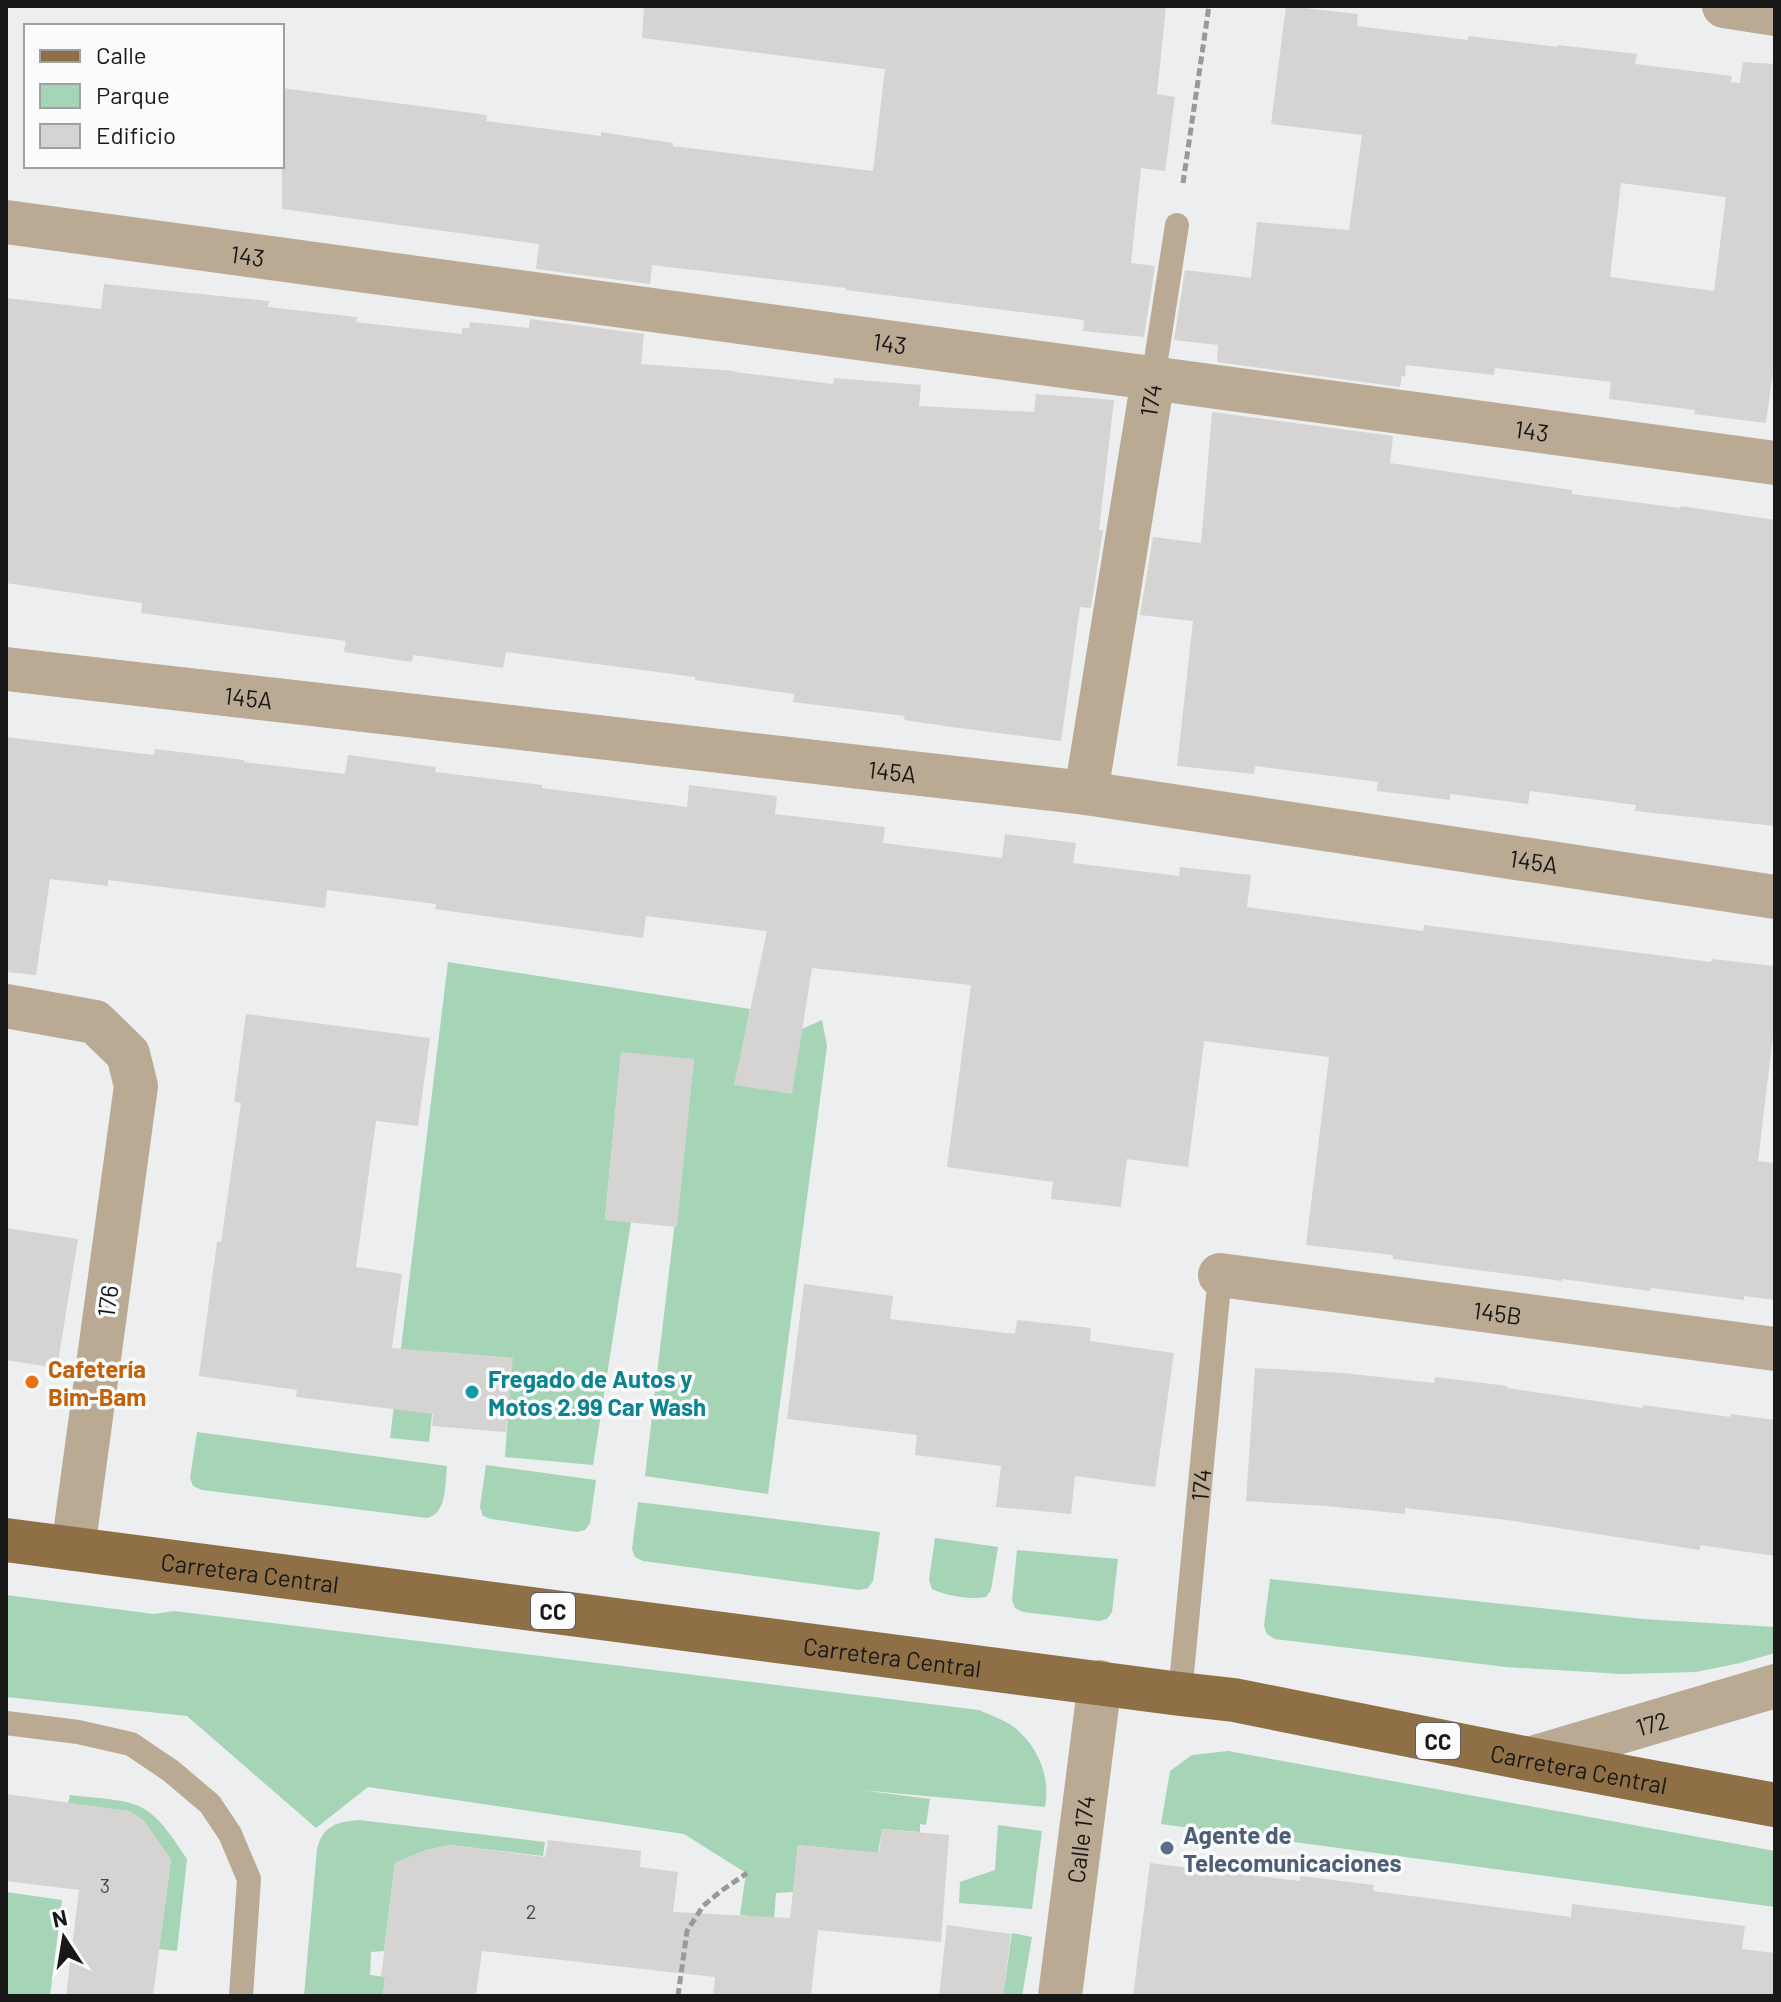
<svg xmlns="http://www.w3.org/2000/svg" width="1781" height="2002" viewBox="0 0 1781 2002" font-family="Barlow,sans-serif">
<style>
.green{fill:#a6d4b6}
.building{fill:#d6d4d3;fill-rule:evenodd}
.lines{fill:none;stroke-linecap:round;stroke-linejoin:round}
.path{stroke:#98999a;stroke-width:5;stroke-dasharray:8 4;stroke-linecap:butt}
.service{stroke:#bbaa93;stroke-width:24}
.minor{stroke:#bbaa93;stroke-width:44}
.tertiary{stroke:#bbaa93;stroke-width:44}
.primary{stroke:#8f7046;stroke-width:44}
.food-dot{fill:#e8710a;stroke:#f9fbfd;stroke-width:3}
.culture-dot{fill:#0f9aa8;stroke:#f9fbfd;stroke-width:3}
.service-dot{fill:#5c6f8a;stroke:#f9fbfd;stroke-width:3}
.labels{text-anchor:middle;dominant-baseline:central;stroke-width:7;stroke-linejoin:round;paint-order:stroke}
.number-label{font-size:20px;fill:#484748}
.shield{fill:#f9fbfd;stroke:#5c5c5d;stroke-width:2}
.shield-label{font-size:22px;font-weight:bold;fill:#181819}
.street-label{font-size:24px;fill:#181819;stroke:#f9fbfd}
.food-label{font-size:24px;font-weight:bold;fill:#c56008;stroke:#f9fbfd;text-anchor:start}
.culture-label{font-size:24px;font-weight:bold;fill:#0d838f;stroke:#f9fbfd;text-anchor:start}
.service-label{font-size:24px;font-weight:bold;fill:#4e5e75;stroke:#f9fbfd;text-anchor:start}
</style>
<rect width="100%" height="100%" fill="#eceeef"/>
<path class="green" d="M448 962 750 1009 735 1084 802 1029 822 1020 827 1046 768 1494 645 1476 694 1060 621 1053 605 1219 631 1222 593 1465 505 1457 512 1358 439 1352 429 1442 390 1438Z
M197 1432 447 1466C445 1484 447 1514 427 1518L202 1490 193 1486 190 1478Z
M486 1465 596 1480 590 1523 585 1530 577 1532 491 1519 483 1516 480 1507Z
M638 1502 880 1532 873 1581 868 1588 859 1590 643 1561 635 1557 632 1549Z
M935 1538 998 1547 991 1590 986 1597C970 1600 947 1596 932 1589L929 1580Z
M1017 1550 1118 1559 1112 1612 1107 1619 1099 1621 1023 1612 1015 1608 1012 1600Z
M1270 1579 1643 1619 1775 1627V1653L1740 1663 1696 1672 1622 1674 1506 1667 1275 1639 1267 1634 1264 1626Z
M6 1595 154 1614 174 1611 979 1710C990 1715 1004 1720 1014 1727 1038 1746 1051 1777 1045 1807L860 1790 930 1799 926 1825 920 1824V1832L882 1829 878 1853 798 1845 793 1892 776 1893 774 1919 740 1915 746 1873 684 1834 368 1787 316 1828 187 1716 6 1697Z
M1228 1751 1775 1851V1907L1161 1824 1170 1771 1192 1755Z
M70 1795C91 1798 129 1798 146 1810 163 1821 176 1843 187 1859L177 1951 159 1949 171 1860 144 1821 129 1811 68 1804Z
M359 1820 545 1842 543 1856 450 1845 426 1850 395 1863 384 1951 371 1952 370 1975 385 1977 383 1996H304L317 1849C323 1825 337 1822 359 1820Z
M998 1825 1042 1831 1032 1909 959 1903 960 1882 995 1870Z
M6 1892 62 1900 50 1996H6Z
M1012 1933 1032 1937 1022 1996H1003Z"/>
<path class="building" d="M644 6H1166L1157 94 1175 97 1165 171 1141 168 1131 263 1155 266 1144 337 1083 331 1084 320 846 290V288L652 265 650 284 536 269 539 244 282 209V88L487 115 486 121 601 136V132L673 143V146L873 171 885 69 642 38Z
M1286 6 1358 14 1357 26 1468 40V36L1558 47V45L1637 54 1635 64 1732 76 1731 82 1740 83 1743 62 1775 64V357L1766 423 1694 414 1695 410 1609 399 1611 382 1495 368 1494 375 1406 365 1405 377 1402 376 1400 387 1217 362 1218 345 1174 340 1185 270 1251 278 1257 222 1349 230 1362 135 1271 124ZM1621 183 1726 197 1714 291 1610 277Z
M104 284 269 301 268 307 357 317 356 322 462 334V328H469L470 322 529 328 530 319 644 334 641 364 735 371V372L833 384 834 378 921 385 919 406 1034 412 1036 394 1114 400 1099 530H1103L1091 608 1080 607 1061 741 952 727 904 720 905 716 793 702 794 694 695 680V677L506 652 503 668 413 655 412 662 344 652 346 641 141 613 142 603 6 583V298L101 309Z
M1212 412 1393 436 1390 463 1572 490V494L1680 508 1681 506 1775 520V826L1635 811 1636 805 1530 791 1528 804 1450 794V800L1377 791 1378 782 1255 766 1254 774 1177 766 1193 621 1140 615 1153 537 1201 543Z
M6 737 154 755 155 749 244 760V762L345 774 348 755 436 767 435 772 542 785V788L687 807 689 785 777 796 775 814 885 827 883 843 1002 858 1005 834 1076 843 1073 863 1179 876 1180 867 1251 875 1247 907 1423 931 1424 925 1711 962 1712 959 1775 966V1019L1758 1161 1775 1163V1300L1744 1296V1300L1651 1288 1650 1291 1562 1279V1281L1393 1259V1255L1306 1245 1329 1057 1204 1041 1188 1167 1127 1159 1121 1207 1051 1199 1053 1182 947 1167 971 985 812 968 792 1094 734 1085 767 931 646 916 643 938 435 909 436 904 327 890 325 908 108 880V886L50 879 36 975 6 972Z
M246 1014 430 1038 418 1126 376 1121 356 1267 402 1274 392 1348 513 1358 506 1432 432 1426 433 1414 296 1397 297 1390 199 1376 217 1242H221L241 1103 234 1102Z
M621 1052 694 1059 677 1227 605 1220Z
M6 1228 78 1239 57 1368 6 1360Z
M804 1284 893 1296 890 1319 1015 1334 1017 1320 1091 1328 1090 1341 1174 1353 1155 1487 1075 1476 1071 1514 996 1507 1001 1466 915 1455 917 1435 787 1419Z
M1255 1368 1343 1373 1434 1383 1435 1377 1507 1386V1388L1643 1408V1405L1730 1417 1731 1414 1775 1420V1556L1700 1545V1550L1507 1520 1405 1508V1514L1326 1506 1246 1501Z
M6 1794 129 1811 144 1821 171 1860 153 1996H66L79 1890 6 1881Z
M882 1829 949 1835 941 1942 818 1930 811 1996H713L715 1977 482 1951 476 1996H383L385 1977H381L395 1863 426 1850 450 1845 545 1857 548 1840 641 1851 640 1867 678 1872 673 1912 790 1918 798 1845 879 1853Z
M1150 1863 1300 1881V1876L1374 1885 1373 1891 1571 1917 1572 1904 1745 1926 1742 1949 1775 1953V1996H1133Z
M947 1925 1011 1934 1003 1996H939Z"/>
<g class="lines">
<path class="path" d="M1183 183 1209 6
M678 1996 687 1931 703 1906 721 1891 747 1873"/>
<g class="service">
<path d="M1153 379 1177 225"/>
<path id="s1" d="M1180 1694 1220 1275"/>
<path d="M6 1723 78 1732 131 1744 171 1771 210 1804 230 1834 249 1879 241 1996"/>
</g>
<g class="minor">
<path d="M1724 6 1775 14"/>
<path id="s2" d="M6 222 1775 463"/>
<path id="s3" d="M6 669 1086 793 1775 897"/>
<path id="s4" d="M1086 793 1153 379"/>
<path d="M6 1006 95 1022 128 1054 136 1086 73 1549"/>
<path id="s5" d="M1220 1275 1775 1349"/>
</g>
<g class="tertiary">
<path id="s6" d="M1529 1759 1775 1686"/>
<path id="s7" d="M1060 1996 1100 1682"/>
</g>
<path class="primary" id="s8" d="M6 1540 1180 1694 1234 1700 1529 1759 1775 1805"/>
</g>
<circle class="food-dot" cx="32" cy="1382" r="8"/>
<circle class="culture-dot" cx="472" cy="1392" r="8"/>
<circle class="service-dot" cx="1167" cy="1848" r="8"/>
<g class="labels">
<g class="number-label">
<text x="105" y="1885">3</text>
<text x="531" y="1911">2</text>
</g>
<g class="shield">
<rect x="531" y="1593" width="44" height="36" rx="6"/>
<rect x="1416" y="1723" width="44" height="36" rx="6"/>
</g>
<g class="shield-label">
<text x="553" y="1611">CC</text>
<text x="1438" y="1741">CC</text>
</g>
<g class="street-label">
<text stroke="none"><textPath href="#s2" startOffset="244">143</textPath></text>
<text stroke="none"><textPath href="#s2" startOffset="892">143</textPath></text>
<text stroke="none"><textPath href="#s4" startOffset="398">174</textPath></text>
<text stroke="none"><textPath href="#s2" startOffset="1540">143</textPath></text>
<text stroke="none"><textPath href="#s3" startOffset="244">145A</textPath></text>
<text stroke="none"><textPath href="#s3" startOffset="892">145A</textPath></text>
<text stroke="none"><textPath href="#s3" startOffset="1540">145A</textPath></text>
<text transform="translate(107 1301) rotate(-82)">176</text>
<text stroke="none"><textPath href="#s5" startOffset="280">145B</textPath></text>
<text stroke="none"><textPath href="#s1" startOffset="210">174</textPath></text>
<text stroke="none"><textPath href="#s8" startOffset="246">Carretera Central</textPath></text>
<text stroke="none"><textPath href="#s8" startOffset="894">Carretera Central</textPath></text>
<text stroke="none"><textPath href="#s6" startOffset="128">172</textPath></text>
<text stroke="none"><textPath href="#s8" startOffset="1590">Carretera Central</textPath></text>
<text stroke="none"><textPath href="#s7" startOffset="158">Calle 174</textPath></text>
</g>
<g class="food-label">
<text x="48" y="1368">Cafetería<tspan x="48" dy="28">Bim-Bam</tspan></text>
</g>
<g class="culture-label">
<text x="488" y="1378">Fregado de Autos y<tspan x="488" dy="28">Motos 2.99 Car Wash</tspan></text>
</g>
<g class="service-label">
<text x="1183" y="1834">Agente de<tspan x="1183" dy="28">Telecomunicaciones</tspan></text>
</g>
</g>
<rect width="1781" height="2002" fill="none" stroke="#181819" stroke-width="16"/>
<rect x="24" y="24" width="260" height="144" fill="#f9fbfd" stroke="#9fa0a2" stroke-width="2"/>
<rect x="40" y="50" width="40" height="12" fill="#8f7046" stroke="#9fa0a2" stroke-width="2"/>
<text x="96" y="64" font-size="24" fill="#181819">Calle</text>
<rect x="40" y="84" width="40" height="24" fill="#a6d4b6" stroke="#9fa0a2" stroke-width="2"/>
<text x="96" y="104" font-size="24" fill="#181819">Parque</text>
<rect x="40" y="124" width="40" height="24" fill="#d6d4d3" stroke="#9fa0a2" stroke-width="2"/>
<text x="96" y="144" font-size="24" fill="#181819">Edificio</text>
<g transform="translate(64 1938) rotate(348)" stroke="#f9fbfd" stroke-width="6" paint-order="stroke">
<path d="M0-6L14 30L0 20L-14 30Z" fill="#181819"/>
<text y="-12" font-size="22" font-weight="bold" text-anchor="middle" fill="#181819">N</text>
</g>
</svg>
